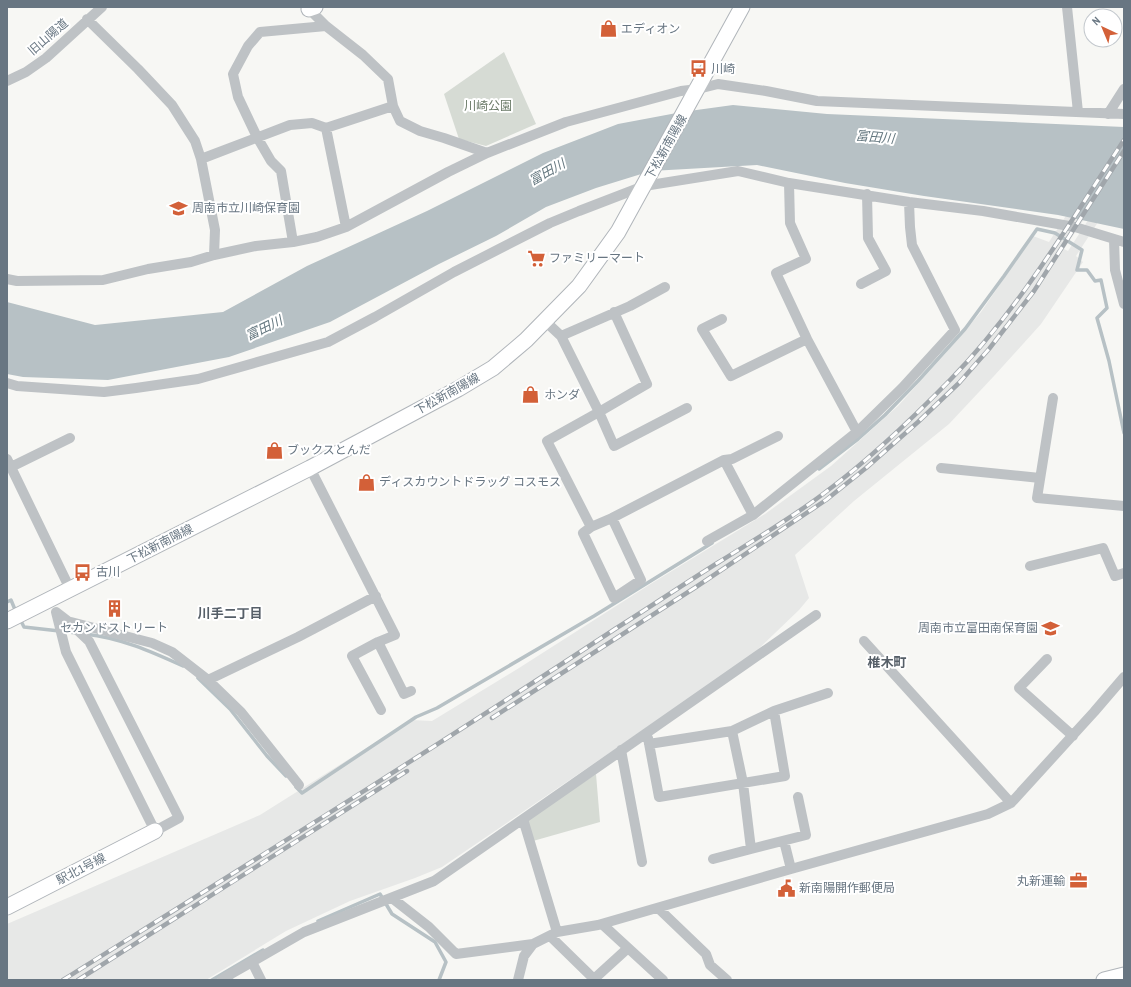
<svg xmlns="http://www.w3.org/2000/svg" width="1131" height="987" viewBox="0 0 1131 987" font-family="'Archivo Narrow','Noto Sans JP',sans-serif">
<style>
.built{fill:#e7e8e7}
.green{fill:#d6dbd4}
.water{fill:#b7c1c5}
.lines{fill:none;stroke-linecap:round;stroke-linejoin:round}
.stream{stroke:#b7c1c5;stroke-width:3.5}
.secondary-casing{stroke:#b0b5ba;stroke-width:17}
.street{stroke:#bec2c5;stroke-width:10}
.secondary{stroke:#fff;stroke-width:15}
.rail-casing{stroke:#a0a6ab;stroke-width:4.5}
.rail{stroke:#fff;stroke-width:3;stroke-dasharray:9;stroke-linecap:butt}
.labels{text-anchor:middle;dominant-baseline:central;stroke-width:4;stroke-linejoin:round;paint-order:stroke}
.poi-label{font-size:12px;fill:#687682;stroke:#fff;text-anchor:start}
.street-label{font-size:12px;fill:#687682;stroke:#fff}
.park-label{font-size:12px;fill:#6a7a67;stroke:#fff}
.water-label{font-size:13px;font-style:italic;fill:#64777f;stroke:#fff}
.neighbourhood-label{font-size:13px;font-weight:bold;fill:#565f68;stroke:#fff}
</style>
<rect width="100%" height="100%" fill="#f7f7f4"/>
<path class="built" d="M1124 126V159L1064 249 1068 251 1124 165V182L1076 256 1083 262 1041 324 994 376 949 424 854 501 795 555 809 598 799 610 750 657 442 867 415 878 350 901 286 931 206 980H7V924L260 815 411 720 432 721 519 668 649 585 765 514 831 466 898 406 944 355 981 312 1033 236 1049 242Z"/>
<path class="green" d="M504 52 536 124 486 146 459 139 444 94Z
M596 774 600 822 533 841 527 820Z"/>
<path class="water" d="M733 105 827 114 1124 127V229L1058 215 924 196 845 183 757 165 651 171 596 188 546 207 496 236 439 264 330 322 229 357 108 380 23 377 7 374V302L95 325 223 312 307 266 427 211 543 153 618 124 682 112Z"/>
<g class="lines">
<path class="stream" d="M819 469 858 439 885 415 918 381 965 329 1004 276 1037 229 1055 233 1082 250 1077 270H1087L1095 281 1101 280 1107 308 1097 318 1109 361 1124 433
M7 602 11 600 16 612
M20 619 24 627 77 633
M85 634C121 638 150 651 183 666
M198 678 230 709 267 756 286 776
M296 787 302 793 416 717 437 708 594 616 712 543
M318 921 380 894 392 914 435 942 446 962 439 980
M212 980 263 950"/>
<defs>
<path id="secondary" d="M309 9 315 7
M7 621 310 468 458 389 493 368 526 340 579 286 618 232 742 7
M7 907 155 831
M1104 980 1124 975"/>
</defs>
<use href="#secondary" class="secondary-casing"/>
<path class="street" d="M307 7 326 26 363 55 388 79 393 106 400 121 420 131 444 138 487 153
M1067 7 1078 112
M87 19 138 69 172 105 195 141 201 159 215 230 214 255
M7 81 26 72 46 58 102 7
M1108 114 1124 89
M326 128 346 227
M201 159 290 125 312 123 326 128 393 106
M789 183 790 223 806 259 776 273 807 339 857 432
M1114 239 1115 270 1124 304
M293 242 281 171 271 161 257 137 238 97 233 74 248 46 260 32 326 26
M7 279 17 281 103 280 148 269 191 262 214 255 256 246 293 242 317 237 346 227 448 172 487 153 566 122 681 91 698 89 718 84 766 91 817 101 1124 114
M861 284 886 271 868 238 867 194
M614 312 647 384 599 412 614 446 687 408
M722 319 702 329 731 376 807 339
M545 321 561 336 599 412 547 441 591 527
M561 336 630 306 665 287
M7 383 17 386 104 392 136 388 198 379 328 342 375 317 454 272 550 223 579 211 644 186 738 171 789 183 909 202 983 211 1075 227 1124 242
M1053 398 1037 498 1124 506
M7 459 70 589
M724 460 732 459 778 436
M11 467 70 438
M310 468 395 635 378 642 352 656 381 710
M941 468 1040 478
M612 518 641 580 614 598 583 533 591 527 612 518 724 460 753 515 857 432 902 388 955 330 912 245 910 227 909 202
M707 541 753 515
M1030 566 1103 548 1115 576 1124 573
M56 612 69 622 89 641 179 818 155 831 66 652Z
M71 622 152 643 172 652 208 680 241 712 299 785
M864 641 1011 803
M378 642 404 694 411 691
M1047 659 1019 688 1073 736
M208 680 298 637 376 596
M732 731 774 711 828 693
M648 738 659 797 785 776 774 711
M649 744 732 731 743 783 751 849 806 835 798 797
M621 750 642 862
M523 819 557 932
M784 841 791 869
M713 859 751 849
M392 898 429 927 456 954 533 944
M658 908 706 954 710 965 727 980
M602 924 663 980
M550 936 595 980
M252 962 261 980
M594 979 628 948
M222 980 231 974 304 932 434 881 816 615
M518 980 524 956 533 944 557 932 598 925 791 869 988 814 1011 803 1094 712 1124 677"/>
<use href="#secondary" class="secondary"/>
<defs>
<path id="rail" d="M492 718 696 587 826 500 866 468 918 422 959 383 989 349 1034 291 1124 151
M63 980C248 864 433 749 615 629 650 607 684 584 719 562 754 540 790 519 823 494 869 460 911 420 951 379 1020 308 1070 222 1124 140
M78 980 407 771"/>
</defs>
<use href="#rail" class="rail-casing"/>
<use href="#rail" class="rail"/>
</g>
<defs>
<symbol id="shop-bare" viewBox="-9 -9 18 18"><path d="M-5-2.5h2.3a2.7 3.5 0 0 1 5.4 0H5L5.5 6h-11ZM-1.5-2.5h3a1.5 2.3 0 0 0-3 0Z" fill="#d36038" stroke="#fff" stroke-width="2.5" paint-order="stroke"/></symbol>
<symbol id="bus-bare" viewBox="-9 -9 18 18"><path d="M-5-6H5V4H4V6H2V4H-2V6H-4V4H-5ZM-3.5-4V0h7V-4ZM-3.5 1.2v1.5H-2V1.2ZM2 1.2v1.5H3.5V1.2Z" fill="#d36038" stroke="#fff" stroke-width="2.5" paint-order="stroke"/></symbol>
<symbol id="school-bare" viewBox="-9 -9 18 18"><path d="M0-5L7-2L0 1L-7-2ZM-4 1L0 2.5L4 1V4Q0 6-4 4Z" fill="#d36038" stroke="#fff" stroke-width="2.5" paint-order="stroke"/></symbol>
<symbol id="supermarket-bare" viewBox="-9 -9 18 18"><path d="M-6-5.5h2.5l.6 2H6L4.5 2H-2.5L-4.4-4H-6ZM-1.5 3.2a1.3 1.3 0 1 0 .1 0ZM3 3.2a1.3 1.3 0 1 0 .1 0Z" fill="#d36038" stroke="#fff" stroke-width="2.5" paint-order="stroke"/></symbol>
<symbol id="building-bare" viewBox="-9 -9 18 18"><path d="M-4-6H4V6H1V3H-1V6H-4ZM-2.5-4.3h1.7v1.8h-1.7ZM.8-4.3h1.7v1.8H.8ZM-2.5-1h1.7V.8h-1.7ZM.8-1h1.7V.8H.8Z" fill="#d36038" stroke="#fff" stroke-width="2.5" paint-order="stroke"/></symbol>
<symbol id="office-bare" viewBox="-9 -9 18 18"><path d="M-6-3h4V-5.5h4V-3h4V5H-6ZM-1-4.5V-3h2v-1.5ZM-6 0V1H6V0Z" fill="#d36038" stroke="#fff" stroke-width="2.5" paint-order="stroke"/></symbol>
<symbol id="civic-bare" viewBox="-9 -9 18 18"><path d="M-.6-6.5H3V-4.5H.6V-3L4-1V1h2V6H-6V1h2V-1L-.6-3ZM-1.2 2.5V6h2.4V2.5Z" fill="#d36038" stroke="#fff" stroke-width="2.5" paint-order="stroke"/></symbol>
</defs>
<g fill-rule="evenodd">
<use href="#shop-bare" x="596" y="16" width="25" height="25"/>
<use href="#bus-bare" x="686" y="56" width="25" height="25"/>
<use href="#school-bare" x="166" y="196" width="25" height="25"/>
<use href="#supermarket-bare" x="524" y="246" width="25" height="25"/>
<use href="#shop-bare" x="518" y="382" width="25" height="25"/>
<use href="#shop-bare" x="262" y="438" width="25" height="25"/>
<use href="#shop-bare" x="354" y="470" width="25" height="25"/>
<use href="#bus-bare" x="70" y="560" width="25" height="25"/>
<use href="#building-bare" x="102" y="596" width="25" height="25"/>
<use href="#school-bare" x="1038" y="616" width="25" height="25"/>
<use href="#office-bare" x="1066" y="868" width="25" height="25"/>
<use href="#civic-bare" x="774" y="876" width="25" height="25"/>
</g>
<g class="labels">
<g class="poi-label">
<text x="621" y="29">エディオン</text>
<text x="711" y="69">川崎</text>
<text x="192" y="208">周南市立川崎保育園</text>
<text x="549" y="258">ファミリーマート</text>
<text x="544" y="395">ホンダ</text>
<text x="287" y="450">ブックスとんだ</text>
<text x="379" y="482">ディスカウントドラッグ コスモス</text>
<text x="96" y="572">古川</text>
<text x="114" y="628" text-anchor="middle">セカンドストリート</text>
<text x="1038" y="628" text-anchor="end">周南市立富田南保育園</text>
<text x="1065" y="881" text-anchor="end">丸新運輸</text>
<text x="799" y="888">新南陽開作郵便局</text>
</g>
<g class="street-label">
<text transform="translate(48 37) rotate(-41)">旧山陽道</text>
<text transform="translate(666 147) rotate(-61)">下松新南陽線</text>
<text transform="translate(447 394) rotate(-29)">下松新南陽線</text>
<text transform="translate(160 544) rotate(-27)">下松新南陽線</text>
<text transform="translate(81 869) rotate(-27)">駅北1号線</text>
</g>
<g class="park-label">
<text x="488" y="106">川崎公園</text>
</g>
<g class="water-label">
<text transform="translate(875 137) rotate(5)">富田川</text>
<text transform="translate(547 172) rotate(-29)">富田川</text>
<text transform="translate(264 328) rotate(-26)">富田川</text>
</g>
<g class="neighbourhood-label">
<text x="230" y="613">川手二丁目</text>
<text x="887" y="662">椎木町</text>
</g>
</g>
<rect width="1131" height="987" fill="none" stroke="#687682" stroke-width="16"/>
<g transform="translate(1103 28) rotate(316)"><circle r="19" fill="#ffffff" stroke="#c3c8cd"/>
<path d="M0-3L7 15L0 10L-7 15Z" fill="#d36038"/>
<text y="-6" font-size="11" font-weight="bold" text-anchor="middle" fill="#687682">N</text>
</g>
</svg>
